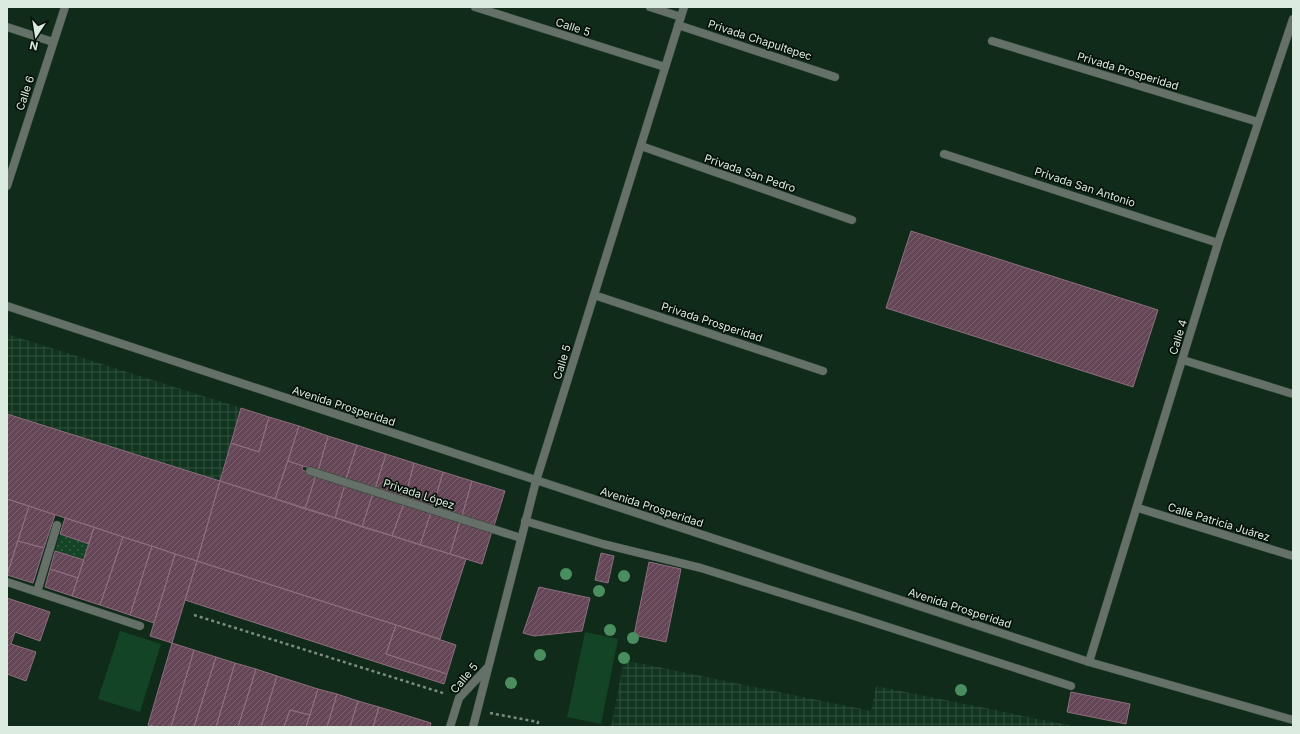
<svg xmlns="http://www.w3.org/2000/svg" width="1300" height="734" viewBox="0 0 1300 734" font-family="Inter,sans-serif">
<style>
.industrial{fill:url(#industrial-grid)}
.garden{fill:url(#garden-dots)}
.pitch{fill:#144426}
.building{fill:url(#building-hatch);stroke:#8e6d7e}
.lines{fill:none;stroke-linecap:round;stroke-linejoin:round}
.service-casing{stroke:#2c4635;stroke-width:9}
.minor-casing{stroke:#2c4635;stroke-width:9}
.tertiary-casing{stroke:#2c4635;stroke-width:9}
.path{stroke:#798e7f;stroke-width:2.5;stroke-dasharray:3 3;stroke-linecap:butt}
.service{stroke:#657168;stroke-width:8}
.minor{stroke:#657168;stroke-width:8}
.tertiary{stroke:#657168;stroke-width:8}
.tree{fill:#4a8e60}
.labels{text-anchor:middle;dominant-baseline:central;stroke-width:3.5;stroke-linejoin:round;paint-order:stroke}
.street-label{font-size:11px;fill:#dbebdf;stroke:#061109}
</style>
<defs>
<pattern id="industrial-grid" width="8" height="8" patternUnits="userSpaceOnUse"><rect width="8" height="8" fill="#11351e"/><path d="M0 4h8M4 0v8" fill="none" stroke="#33523e"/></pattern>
<pattern id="garden-dots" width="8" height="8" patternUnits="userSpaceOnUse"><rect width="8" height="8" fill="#144426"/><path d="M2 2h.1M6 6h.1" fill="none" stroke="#365f45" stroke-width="1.8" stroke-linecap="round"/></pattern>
<pattern id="building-hatch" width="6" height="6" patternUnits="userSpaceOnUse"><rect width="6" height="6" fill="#644656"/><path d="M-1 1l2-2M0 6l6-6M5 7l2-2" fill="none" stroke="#7a616e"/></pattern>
</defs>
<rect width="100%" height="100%" fill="#102b19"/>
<path class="industrial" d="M7 334 241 408 220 481 7 414Z
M624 660 871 711 876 686 1078 727H611Z"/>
<path class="garden" d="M60 534 89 544 84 560 55 551Z"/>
<path class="pitch" d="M120 631 161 644 140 712 98 699Z
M585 632 618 639 601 724 567 717Z"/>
<path class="building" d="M911 231 1158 310 1133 387 886 308Z
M241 408 269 417 259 452 231 443Z
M7 414 220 481 197 561 7 499Z
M269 417 299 426 275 499 220 481 231 443 259 452Z
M299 426 328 436 318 471 288 461Z
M328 436 357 445 346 479 318 471Z
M357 445 386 454 375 489 346 479Z
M386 454 414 463 405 498 375 489Z
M288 461 303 466 302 470 316 475 305 509 275 499Z
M414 463 443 472 433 507 405 498Z
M443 472 472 481 462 516 433 507Z
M316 475 345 484 335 518 305 509Z
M220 481 466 559 440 639 197 561Z
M472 481 505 491 494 526 462 516Z
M345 484 373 493 362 527 335 518Z
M373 493 404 503 392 536 362 527Z
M7 499 29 506 7 574Z
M404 503 431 512 420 545 392 536Z
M29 506 55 515 44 548 18 541Z
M431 512 460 521 450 554 420 545Z
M65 518 94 527 89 544 60 534Z
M460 521 492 531 482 564 450 554Z
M94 527 123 537 100 605 72 596Z
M123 537 152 546 130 615 100 605Z
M18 541 44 548 33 583 7 575Z
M152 546 175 554 154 623 130 615Z
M55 551 84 560 78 578 50 569Z
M601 553 614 556 608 583 595 580Z
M175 554 197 561 172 643 150 636Z
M197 561 396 625 386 654 447 674 444 684 185 600Z
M649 562 681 569 666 642 634 635Z
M50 569 78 578 72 596 45 587Z
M539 587 590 598 582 631 534 636 523 633Z
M7 598 50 612 40 641 15 632 11 644 36 652 26 681 7 674Z
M396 625 456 645 447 674 386 654Z
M172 643 194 650 171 727H158L148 725Z
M194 650 216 657 194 727H171Z
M216 657 235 663 216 727H194Z
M235 663 256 669 238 727H216Z
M256 669 277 676 261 727H238Z
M277 676 318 689 310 715 290 710 284 727H261Z
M318 689 337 694 327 727H306Z
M1071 692 1130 704 1126 724 1067 712Z
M337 694 358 701 350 727H327Z
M358 701 379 707 373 727H350Z
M379 707 431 723 430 727H373Z
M290 710 310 715 306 727H284Z"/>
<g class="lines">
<defs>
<path id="service" d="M310 471 521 538
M525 521 603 544 701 568 851 615 1071 686
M7 582 140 626
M37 592 57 525"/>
<path id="minor" d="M475 7 665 67
M650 7 681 17
M678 25 835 77
M7 27 53 42
M992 41 1258 122
M641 146 852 220
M944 154 1218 243
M7 186 65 7
M594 295 823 371
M1183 360 1293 394
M1138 508 1293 556
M1089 662 1218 243 1293 19
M450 727 459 698 488 667
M473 727 536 481 684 7"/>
<path id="tertiary" d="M7 306 1089 662 1293 720"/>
</defs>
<use href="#service" class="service-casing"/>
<use href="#minor" class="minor-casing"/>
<use href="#tertiary" class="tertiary-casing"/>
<path class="path" d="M194 615 446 694
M490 713 538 722 537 727"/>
<use href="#service" class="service"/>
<use href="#minor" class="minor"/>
<use href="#tertiary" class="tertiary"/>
</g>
<g class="tree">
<circle cx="566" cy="574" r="6"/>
<circle cx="624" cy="576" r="6"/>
<circle cx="599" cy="591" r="6"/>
<circle cx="610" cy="630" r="6"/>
<circle cx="633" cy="638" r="6"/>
<circle cx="540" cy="655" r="6"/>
<circle cx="624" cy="658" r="6"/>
<circle cx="511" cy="683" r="6"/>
<circle cx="961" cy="690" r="6"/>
</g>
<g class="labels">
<g class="street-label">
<text transform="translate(573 27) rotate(18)">Calle 5</text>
<text transform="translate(760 40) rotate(18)">Privada Chapultepec</text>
<text transform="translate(1128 71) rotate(17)">Privada Prosperidad</text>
<text transform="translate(25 93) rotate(-72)">Calle 6</text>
<text transform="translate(750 173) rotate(19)">Privada San Pedro</text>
<text transform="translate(1085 187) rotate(18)">Privada San Antonio</text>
<text transform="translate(712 322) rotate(18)">Privada Prosperidad</text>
<text transform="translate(1178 337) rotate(-73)">Calle 4</text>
<text transform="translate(562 362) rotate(-73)">Calle 5</text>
<text transform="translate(344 406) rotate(18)">Avenida Prosperidad</text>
<text transform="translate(419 494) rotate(18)">Privada López</text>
<text transform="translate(652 507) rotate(18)">Avenida Prosperidad</text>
<text transform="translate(1219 522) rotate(17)">Calle Patricia Juárez</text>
<text transform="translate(960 608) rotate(18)">Avenida Prosperidad</text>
<text transform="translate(464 678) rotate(-50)">Calle 5</text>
</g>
</g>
<rect width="1300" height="734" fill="none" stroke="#dbebdf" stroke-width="16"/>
<g transform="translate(36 36) rotate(192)" stroke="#061109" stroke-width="3" paint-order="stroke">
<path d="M0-3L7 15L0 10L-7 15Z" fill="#dbebdf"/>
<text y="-6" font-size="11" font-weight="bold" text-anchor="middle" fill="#dbebdf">N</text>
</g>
</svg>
